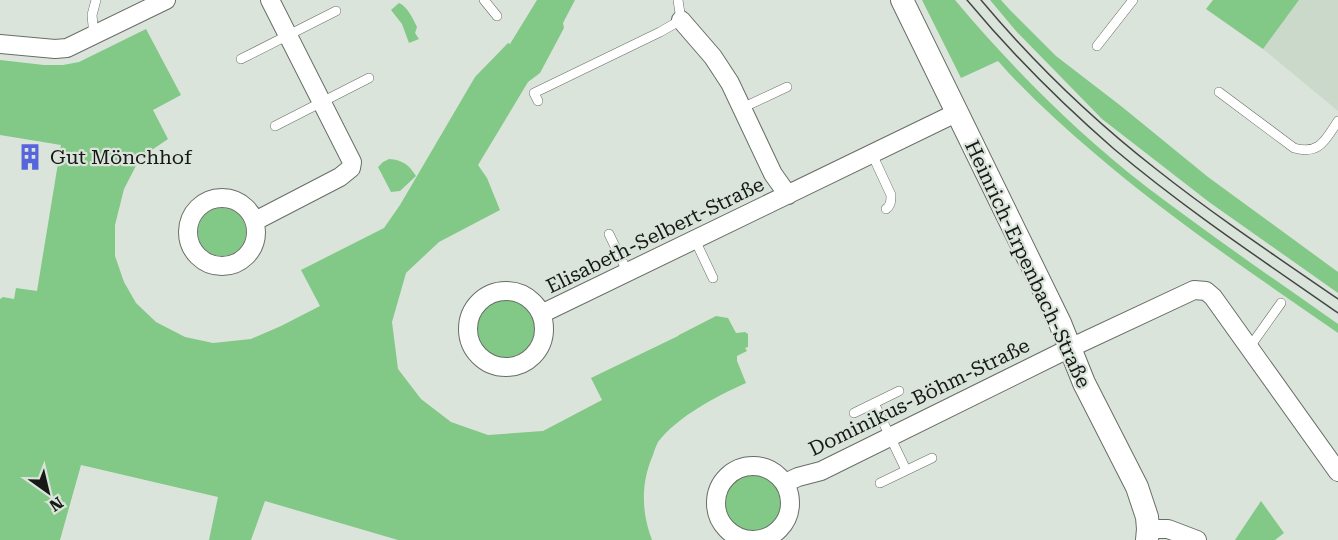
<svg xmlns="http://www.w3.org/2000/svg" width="1338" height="540" viewBox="0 0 1338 540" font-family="'Roboto Serif',serif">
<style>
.built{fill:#cbd9cb}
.green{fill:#82c886}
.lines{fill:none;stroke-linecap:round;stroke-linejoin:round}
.service-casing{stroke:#676e67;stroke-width:10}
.minor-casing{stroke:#676e67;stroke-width:20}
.tertiary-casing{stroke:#676e67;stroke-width:24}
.service{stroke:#fff;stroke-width:9}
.minor{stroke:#fff;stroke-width:18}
.tertiary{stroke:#fff;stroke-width:22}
.tram{stroke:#434743;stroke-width:1.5}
.labels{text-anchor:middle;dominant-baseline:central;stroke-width:4.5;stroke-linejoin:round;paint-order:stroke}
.poi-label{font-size:20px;fill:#161916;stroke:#dbe4db;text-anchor:start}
.street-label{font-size:20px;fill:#161916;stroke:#dbe4db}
</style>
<rect width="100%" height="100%" fill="#dbe4db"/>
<path class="built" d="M1299 0H1338V111L1263 49Z"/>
<path class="green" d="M537 0H575L563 23 564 28 540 73 528 82 478 165 487 178 500 210 439 242 406 273 392 322 398 369 421 399 451 422 488 435 543 431 602 400 591 378 678 336 679 335 716 316 728 318 736 333 745 332 748 334V347L745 348 747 351 737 356V361L746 383C717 396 678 416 658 442 656 446 654 451 653 455 641 482 641 512 652 540H398L265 501 251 540H209L218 497 81 465 60 540H0V299L3 297 14 299 16 288 37 291 61 145 0 135V60L44 65H63L79 62 146 29 181 95 153 110 168 139 140 158 124 189 115 225V256L124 282 136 303 156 322 185 337 213 343 251 339 281 326 320 306 301 270 384 228 400 205 475 77 508 43 510 44Z
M922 0H955C1013 69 1077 133 1148 188 1210 235 1274 279 1338 324V333C1254 275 1170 218 1093 152 1060 124 1027 94 998 61L961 78Z
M990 0H1001L1010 10 1056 56 1121 106 1208 177 1338 272V293L1209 202 1102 119 1016 31Z
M1213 0H1299L1263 49 1206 9Z
M399 3C408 7 413 19 417 27L415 33 419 39 409 43 402 24 391 10Z
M389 159C403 160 409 165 416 176L400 191 391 192 378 167 383 162Z
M198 232a24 24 0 1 1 48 0a24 24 0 1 1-48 0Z
M474 328a32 32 0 1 1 64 0a32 32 0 1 1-64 0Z
M723 503a30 30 0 1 1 60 0a30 30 0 1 1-60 0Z
M1261 501 1284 533 1275 540H1235Z"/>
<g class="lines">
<defs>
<path id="service" d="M484 0 497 16
M94 36 92 15 96 0
M1097 46 1133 0
M241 59 336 11
M1219 92 1294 148C1320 155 1325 140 1338 121
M538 101 534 93 660 32 681 20 678 0
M742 108 787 87
M275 126 369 78
M872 154 891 195C891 201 891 205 886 209
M609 234 628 273
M695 240 713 278
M1249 348 1281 303
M874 403 906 470
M854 413 899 391
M880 483 932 458"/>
<path id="minor" d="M681 20 713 57 730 83 773 174 788 195
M0 44 55 49 67 48 166 0
M188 232a34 34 0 1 1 68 0a34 34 0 1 1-68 0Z
M255 221 340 177 351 168 352 162 270 0
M468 329a38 38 0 1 1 76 0a38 38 0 1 1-76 0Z
M541 314 956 113
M716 503a37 37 0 1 1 74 0a37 37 0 1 1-74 0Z
M785 483 798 477 821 471 1070 348 1194 290 1206 291 1213 297 1338 472
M1148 529H1168L1197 540"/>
<path id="tertiary" d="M902 0 1060 323 1084 383 1137 487 1147 517 1148 529 1147 540"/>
</defs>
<use href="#service" class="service-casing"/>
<use href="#minor" class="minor-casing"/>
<use href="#tertiary" class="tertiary-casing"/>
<use href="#service" class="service"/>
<use href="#minor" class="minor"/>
<use href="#tertiary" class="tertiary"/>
<path class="tram" d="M967 0C1012 54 1061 103 1114 149 1185 209 1262 260 1338 313
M981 0C1033 62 1092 119 1156 169 1214 215 1277 257 1338 299"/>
</g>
<defs>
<symbol id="building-bare" viewBox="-9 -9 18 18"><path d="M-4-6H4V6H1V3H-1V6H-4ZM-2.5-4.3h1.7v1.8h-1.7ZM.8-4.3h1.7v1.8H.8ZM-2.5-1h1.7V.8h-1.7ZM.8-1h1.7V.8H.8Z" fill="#5765dc" stroke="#dbe4db" stroke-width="2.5" paint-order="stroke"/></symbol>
</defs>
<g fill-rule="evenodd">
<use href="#building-bare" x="11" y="138" width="38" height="38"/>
</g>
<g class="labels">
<g class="poi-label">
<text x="50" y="157">Gut Mönchhof</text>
</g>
<g class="street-label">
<text transform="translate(655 235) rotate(-26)">Elisabeth-Selbert-Straße</text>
<text transform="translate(1028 264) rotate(65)">Heinrich-Erpenbach-Straße</text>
<text transform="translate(919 397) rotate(-26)">Dominikus-Böhm-Straße</text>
</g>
</g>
<g transform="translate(48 492) rotate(146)" stroke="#dbe4db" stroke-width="4.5" paint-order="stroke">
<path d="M0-4.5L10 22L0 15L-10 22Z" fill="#161916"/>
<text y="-9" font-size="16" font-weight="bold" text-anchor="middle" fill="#161916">N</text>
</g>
</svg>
